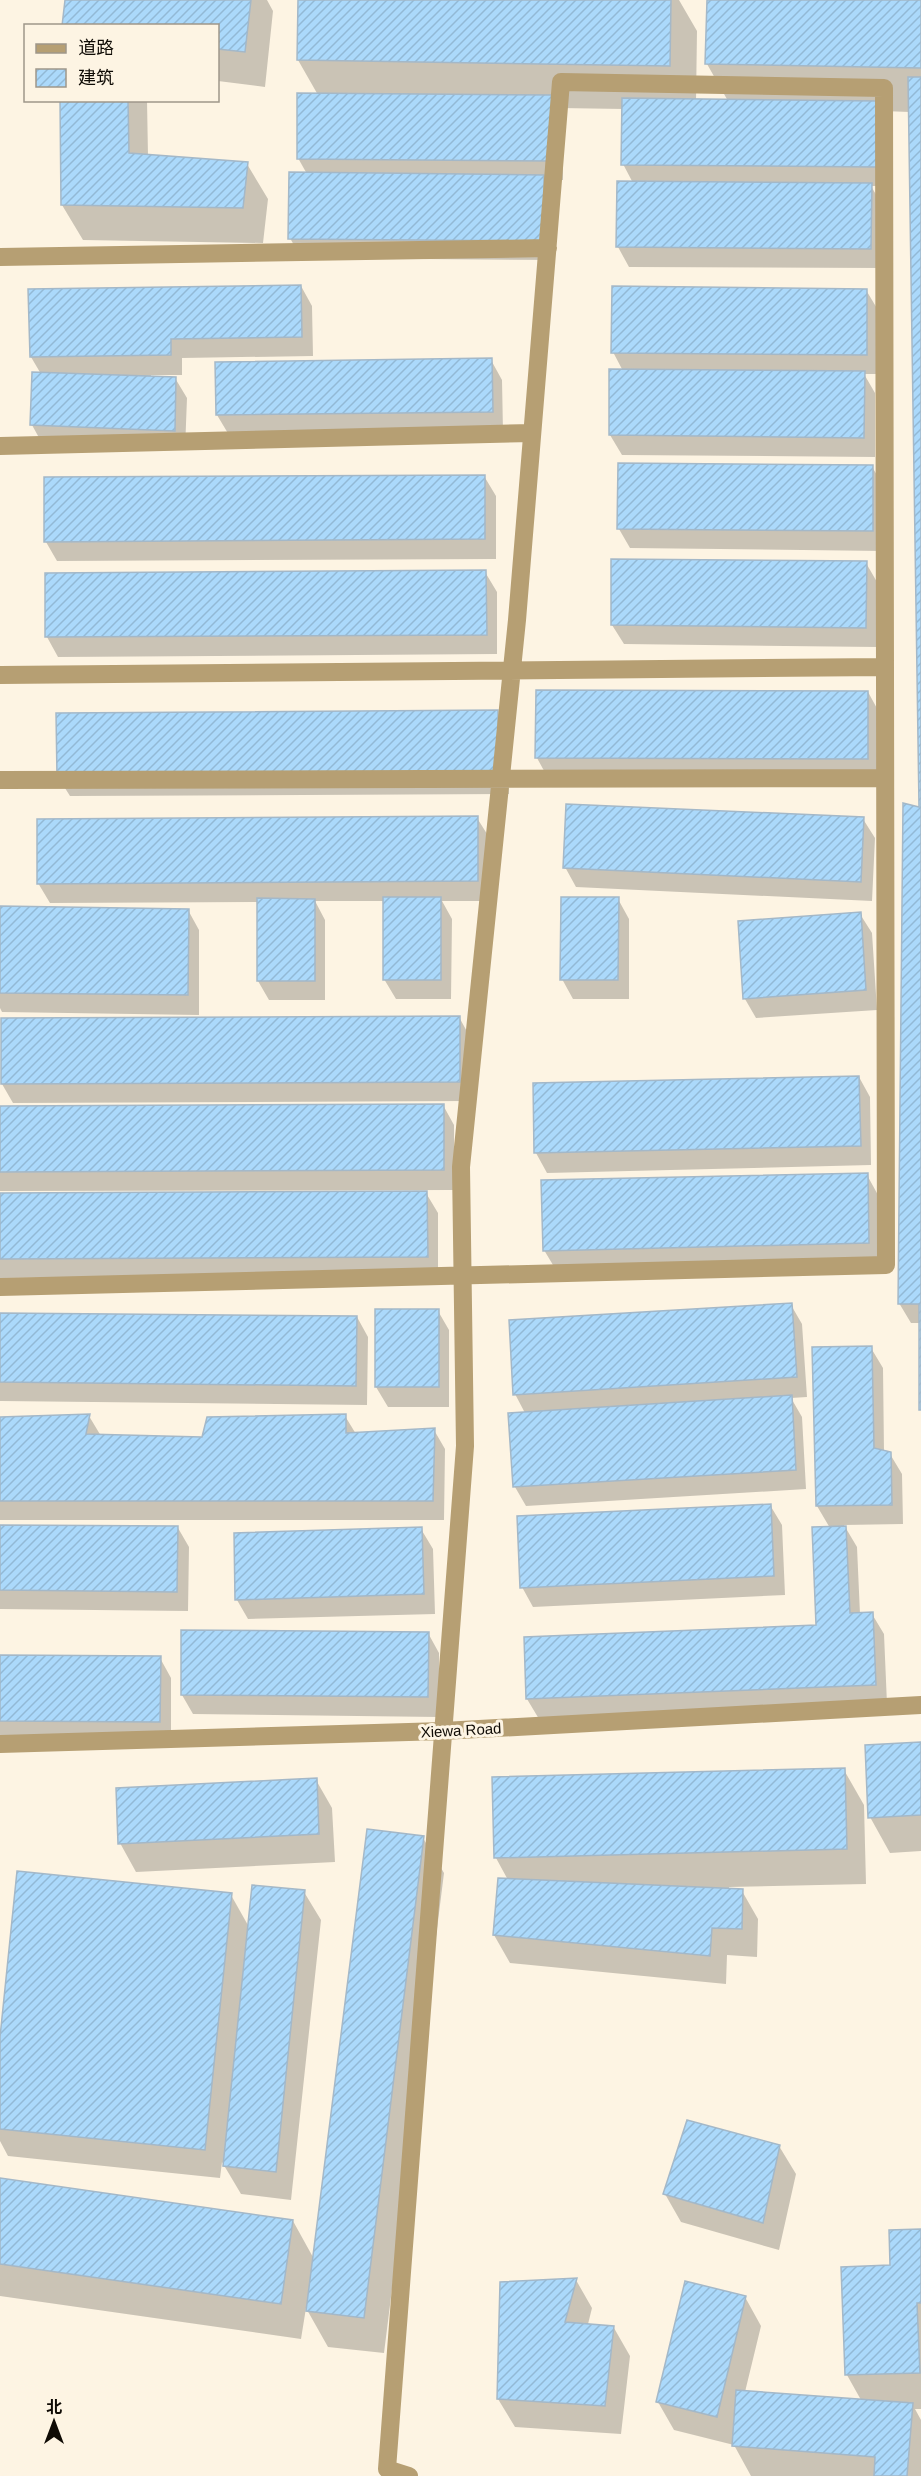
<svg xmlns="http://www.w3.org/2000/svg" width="921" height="2476" viewBox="0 0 921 2476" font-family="Helvetica,'Noto Sans SC',sans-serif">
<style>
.shadow{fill:#0003}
.building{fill:url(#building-hatch);stroke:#a4b8c8;stroke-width:1.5}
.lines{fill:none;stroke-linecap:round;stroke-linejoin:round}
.street{stroke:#b69f73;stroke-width:18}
.labels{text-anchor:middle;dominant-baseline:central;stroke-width:6;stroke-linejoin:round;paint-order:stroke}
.street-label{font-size:15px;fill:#0f0b05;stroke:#fdf4e3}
</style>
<defs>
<pattern id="building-hatch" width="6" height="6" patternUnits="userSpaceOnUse" patternTransform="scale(1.5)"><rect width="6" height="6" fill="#abd9fb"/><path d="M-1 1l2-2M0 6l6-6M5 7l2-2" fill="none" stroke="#92b9d6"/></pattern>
</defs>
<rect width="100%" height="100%" fill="#fdf4e3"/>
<path class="shadow" d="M67 0H267L273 11 265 87 218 81V26Z
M299 0H679L697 31 696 101H728L707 64 708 0H921V1411L920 1323H911L899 1303 920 809 910 112 882 111 887 186H871L882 205V268L629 267 618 247 633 183 623 164 624 109 559 108 563 116V180H546L554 260 301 258 290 238 307 174 298 158 318 95 298 60Z
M62 100H147L148 156 247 164 268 199 263 243 83 240 62 205Z
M301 286 312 306 313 356 182 358V375H151V378H175L187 398 185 450 43 445 32 425 41 374 31 357Z
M866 290 878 310 877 374H864L875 393V457L622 455 610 435 623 371 613 352Z
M491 360 502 380 503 432 229 435 217 415V364Z
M872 467 884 486 883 551 630 548 619 529Z
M484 476 496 496V559L57 561 46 542Z
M866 563 877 582V647L624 644 612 625Z
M485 572 497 592V654L58 657 47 637V574Z
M537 692H868L879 712 878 778H548L537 758Z
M497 712 508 731 509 794 70 796 58 777Z
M477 818 489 837V901H442L452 919 451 999H396L384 979 385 901H315L325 920V1000H269L258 981 259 902 50 903 38 883Z
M863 819 875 838 872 901 576 887 565 867Z
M618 899 629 919V999H573L562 979Z
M0 908 188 910 199 930V1015L2 1012 0 1008Z
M860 914 872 933 877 1010 756 1018 745 999Z
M459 1017 470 1037V1101L13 1103 2 1084Z
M859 1077 870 1097 871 1165 547 1173 536 1153 534 1084Z
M443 1105 454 1125V1190L0 1191V1107Z
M867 1175 878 1195 880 1263 556 1270 544 1250Z
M426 1193 438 1213V1276L0 1278V1195Z
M791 1305 802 1324 807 1397 791 1398 802 1417 806 1489 526 1506 515 1487 525 1413 515 1394Z
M438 1311 449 1330V1407H388L376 1387Z
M0 1314 357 1317 368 1337 367 1405 0 1401Z
M871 1348 883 1368 884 1452 890 1454 902 1474 903 1524 844 1525 857 1547 860 1614H872L884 1634 887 1704 539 1719 527 1699 817 1626 830 1528 817 1506Z
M89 1416 101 1436 203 1438 345 1416 356 1434 434 1430 445 1449 444 1520H0V1418Z
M770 1505 782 1525 785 1595 533 1607 522 1587Z
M0 1526 178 1528 189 1547 188 1611 0 1609Z
M421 1529 433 1549 435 1614 248 1619 237 1600Z
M428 1633 439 1653V1717L193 1714 182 1695Z
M0 1657 160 1658 171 1678V1742L0 1740Z
M921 1744V1851L890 1853 870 1817Z
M844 1770 864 1805 866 1884 729 1887V1890L742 1891 758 1919 757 1957 727 1955 726 1984 510 1963 494 1935 508 1880 496 1858Z
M316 1780 332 1808 335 1862 136 1872 120 1843Z
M423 1838 444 1873 384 2353 328 2347 306 2308 301 2339 0 2296V2179L293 2221 314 2259Z
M304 1892 321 1920 291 2200 241 2194 222 2162 220 2178 8 2156 0 2141V2051L231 1895 249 1927Z
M779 2146 796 2174 779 2250 681 2222 665 2194Z
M921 2230V2409H915L921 2420V2476H751L734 2445 674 2430 658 2402 745 2297 761 2326 745 2392 861 2400 847 2375 892 2266Z
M576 2280 592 2308 588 2324 614 2328 630 2356 621 2434 515 2427 498 2399Z"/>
<path class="building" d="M65 0H251L245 52 218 49V26H62Z
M298 0H671L670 66 297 60Z
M707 0H921V68L705 64Z
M908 77H921V1410H919V1304H898L903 803 919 807Z
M297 93 553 95 552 161 297 159Z
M622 98 877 101V167L621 165Z
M60 100H128L129 153 248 162 243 208 61 205Z
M289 172 544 175V241L288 239Z
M617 181 872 183 871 249 616 247Z
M301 285 302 337 171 339V355L30 357 28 289Z
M612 286 867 289V355L611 353Z
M492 358 493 412 216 415 215 362Z
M609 369 865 371 864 438 609 435Z
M32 372 176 377 175 431 30 425Z
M618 463 873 465V531L617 529Z
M485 475V539L44 542V477Z
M611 559 867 561 866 628 611 625Z
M486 570 487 635 45 637V573Z
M536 690 868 691V759L535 758Z
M498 710V775L57 777 56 713Z
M566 804 864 817 861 882 563 868Z
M478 816V881L37 884V819Z
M383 897H441V980H383Z
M561 897H619L618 980H560Z
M257 898 315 899V981H257Z
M0 906 189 909 188 995 0 993Z
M861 912 866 990 743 999 738 921Z
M460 1016V1082L1 1084V1018Z
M859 1076 861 1146 534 1153 533 1083Z
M444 1104V1170L0 1172V1106Z
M868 1173 869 1243 543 1251 541 1180Z
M427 1191 428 1257 0 1259V1193Z
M792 1303 797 1377 513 1395 509 1320Z
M375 1309H439V1387H375Z
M0 1313 357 1316 356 1386 0 1382Z
M872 1346 874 1448 891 1452 892 1505 816 1506 812 1347Z
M792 1395 796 1470 513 1487 508 1413Z
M90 1414 86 1434 202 1437 207 1417 346 1414V1433L435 1428 433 1501H0V1417Z
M771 1504 774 1576 520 1588 517 1516Z
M0 1525 178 1526 177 1592 0 1590Z
M846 1526 850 1613 873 1612 876 1685 526 1699 524 1637 816 1625 812 1527Z
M422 1527 424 1594 235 1600 234 1533Z
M181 1630 429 1632 428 1697 181 1695Z
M0 1655 161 1656 160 1722 0 1721Z
M921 1742V1815L868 1818 865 1745Z
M845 1768 847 1849 494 1858 492 1777Z
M317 1778 319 1834 118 1844 116 1788Z
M367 1829 424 1836 364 2318 306 2311Z
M17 1871 232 1893 205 2150 0 2129V2037Z
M498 1878 743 1889 742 1929 712 1928 710 1956 493 1935Z
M252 1885 305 1890 276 2172 223 2166Z
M687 2120 780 2145 763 2223 663 2194Z
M0 2178 293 2220 281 2304 0 2264Z
M921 2229V2303H917L920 2373 845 2375 841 2267 890 2265 889 2230Z
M577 2278 565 2322 614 2326 605 2406 497 2399 500 2282Z
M685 2281 746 2296 717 2417 656 2402Z
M736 2390 913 2403 907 2476H874L875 2457 732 2446Z"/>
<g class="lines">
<path class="street" d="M0 257 548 248
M0 446 532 433
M0 675 885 667
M0 780 885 778
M0 1287 886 1265 884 88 561 82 517 620 461 1167 465 1446 387 2469 409 2476
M0 1744 443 1731 921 1705"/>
</g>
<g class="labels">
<g class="street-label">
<text transform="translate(461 1730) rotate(-3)">Xiewa Road</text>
</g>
</g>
<rect x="24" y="24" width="195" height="78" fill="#fdf4e3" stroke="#9e978a" stroke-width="1.5"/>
<rect x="36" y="44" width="30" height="9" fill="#b69f73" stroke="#9e978a" stroke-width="1.5"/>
<text x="78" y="54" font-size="18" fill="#0f0b05">道路</text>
<rect x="36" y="69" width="30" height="18" fill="url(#building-hatch)" stroke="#9e978a" stroke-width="1.5"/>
<text x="78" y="84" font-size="18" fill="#0f0b05">建筑</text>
<g transform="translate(54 2422)" stroke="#fdf4e3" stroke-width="4.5" paint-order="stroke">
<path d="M0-4.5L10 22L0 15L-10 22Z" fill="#0f0b05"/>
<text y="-9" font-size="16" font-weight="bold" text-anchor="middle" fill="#0f0b05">北</text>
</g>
</svg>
